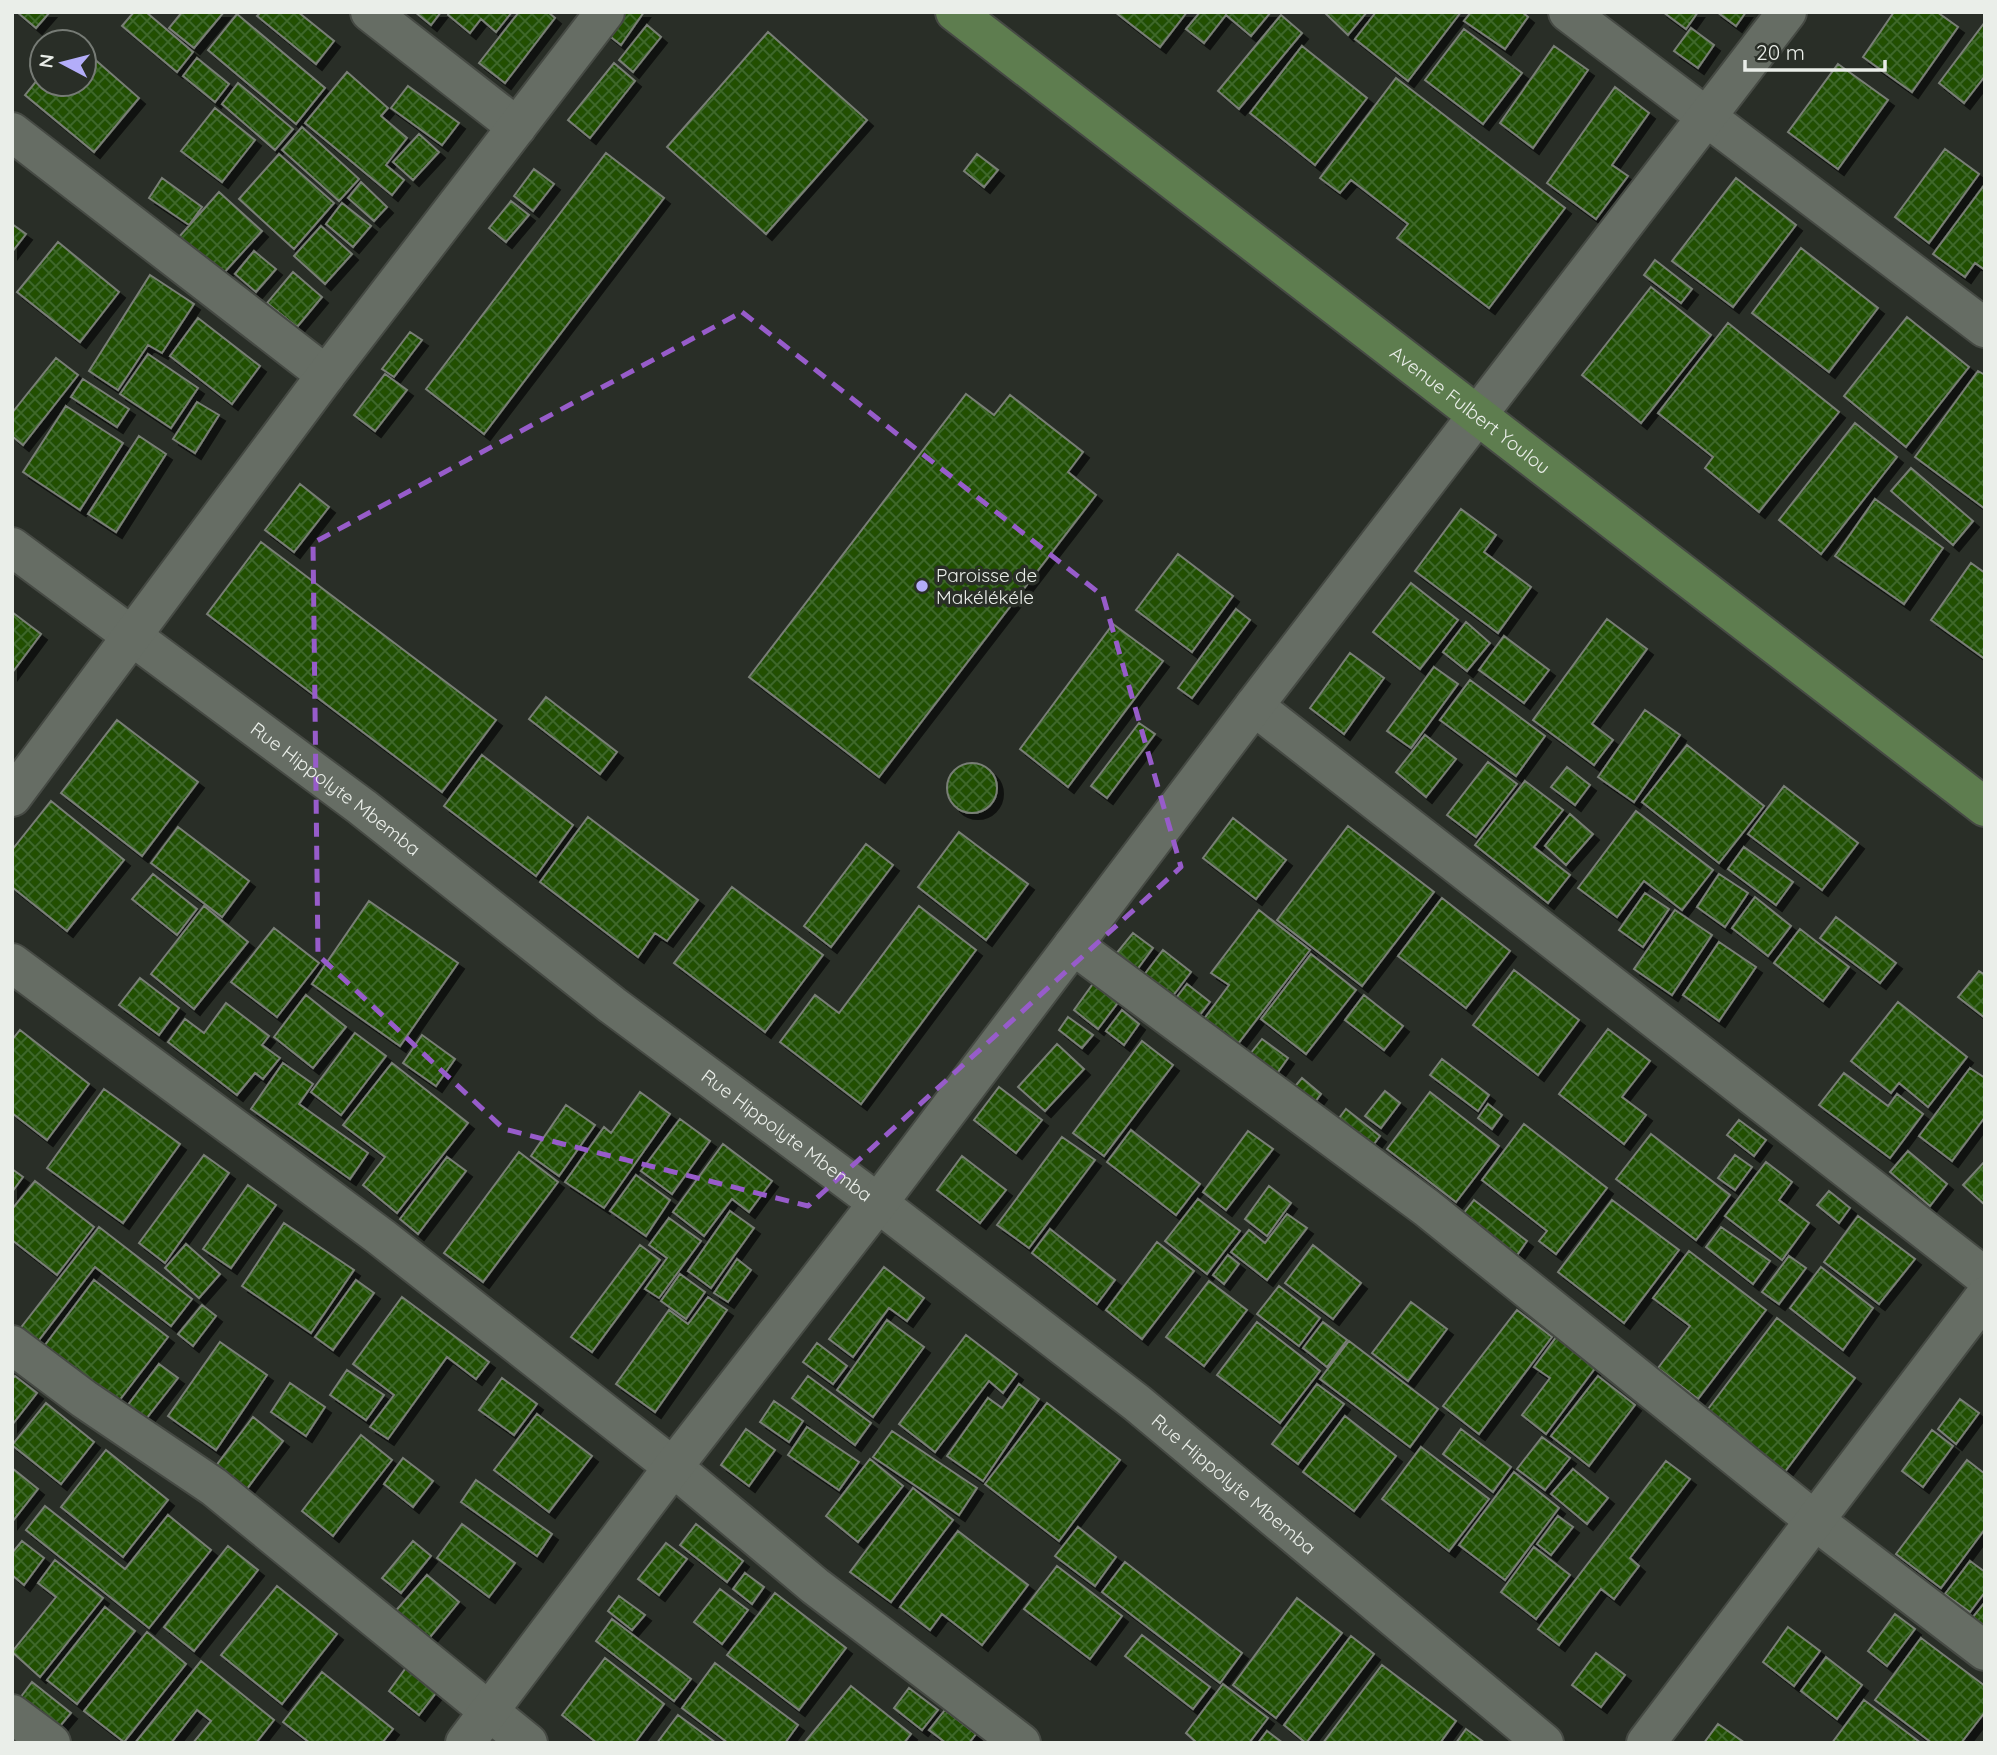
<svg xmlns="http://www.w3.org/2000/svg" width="1997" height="1755" viewBox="0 0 1997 1755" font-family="Quicksand,sans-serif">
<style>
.building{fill:url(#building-cross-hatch);stroke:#797f76;stroke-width:2;filter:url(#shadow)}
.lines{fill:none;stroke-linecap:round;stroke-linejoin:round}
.minor-casing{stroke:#464a44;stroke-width:42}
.secondary-casing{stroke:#464a44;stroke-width:42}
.minor{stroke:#666d64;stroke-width:38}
.secondary{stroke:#5e7d4f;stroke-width:38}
.marked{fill:none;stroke:#975cca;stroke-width:5;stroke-dasharray:14 9;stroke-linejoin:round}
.poi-dot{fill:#b3adf9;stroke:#292e27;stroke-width:2.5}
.labels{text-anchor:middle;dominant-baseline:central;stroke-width:7;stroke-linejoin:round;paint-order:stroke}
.street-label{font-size:19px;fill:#eaeee9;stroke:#292e27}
.poi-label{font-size:19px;fill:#eaeee9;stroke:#292e27;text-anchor:start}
</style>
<defs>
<pattern id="building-cross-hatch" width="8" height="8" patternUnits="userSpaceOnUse" patternTransform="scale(1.75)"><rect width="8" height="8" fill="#214f06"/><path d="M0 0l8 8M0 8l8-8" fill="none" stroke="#41692a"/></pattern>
<filter id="shadow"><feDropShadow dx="6" dy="6" stdDeviation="0" flood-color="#0009"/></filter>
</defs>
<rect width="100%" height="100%" fill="#292e27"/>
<path class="building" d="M17 12H50L36 28Z
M134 12H146L193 52 177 72 122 26Z
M182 12H224L194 48 169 28Z
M261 12H298L334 41 316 64 257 16Z
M415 12H441L431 25Z
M449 12H512L496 32 481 19 470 33 448 15Z
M519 12H548L555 18 505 83 479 63Z
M615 12H644L621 45 602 30Z
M1115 12H1187L1160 47Z
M1200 12H1271L1251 36 1226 15 1204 43 1186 29Z
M1324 12H1367L1348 35Z
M1376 12H1461L1408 81 1355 39Z
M1471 12H1522L1528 17 1505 49 1464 21Z
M1663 12H1698L1686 29Z
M1717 12H1746L1736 26Z
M1894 12H1937L1958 27 1912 92 1863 57Z
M237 14 325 88 296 124 208 50Z
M1281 15 1302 33 1239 109 1218 91Z
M1985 22V76L1964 103 1939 83Z
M647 25 661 37 633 72 619 60Z
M1691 28 1714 45 1698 68 1674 51Z
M1464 29 1522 73 1483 124 1425 80Z
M768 32 867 120 766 234 667 147Z
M1302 46 1367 98 1315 165 1250 113Z
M1554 46 1588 70 1533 148 1500 123Z
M84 50 139 98 94 152 25 95 42 74V84H84Z
M197 58 229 84 215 102 183 76Z
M614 63 635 81 590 138 568 120Z
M1838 64 1888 100 1838 169 1788 132Z
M347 72 388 108 381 116 407 138 386 165 404 180 392 195 305 123Z
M1396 78 1565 208 1489 308 1397 238 1408 224 1351 180 1340 193 1320 178Z
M238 83 293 129 275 150 222 104Z
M408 86 459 123 442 145 391 108Z
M1615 87 1649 113 1612 165 1628 176 1596 219 1547 183Z
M215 108 255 140 222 182 181 151Z
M302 127 359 179 339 201 282 150Z
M419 134 439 152 413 180 393 162Z
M1945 149 1979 174 1929 243 1895 217Z
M606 153 664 198 484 434 426 389Z
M279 154 334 203 294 249 239 199Z
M977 154 998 170 984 187 964 171Z
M534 169 554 184 533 211 514 196Z
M162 178 202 207 189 225 149 198Z
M1736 178 1796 225 1733 307 1672 261Z
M361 182 387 207 374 221 348 198Z
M1985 184V270L1975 263 1965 277 1933 254Z
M219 192 262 231 222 275 179 237Z
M511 201 529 215 506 242 489 228Z
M342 203 371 226 353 247 326 224Z
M12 224 26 234 12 252Z
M321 226 352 254 325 284 294 256Z
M58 242 119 292 80 342 17 292Z
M1801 248 1878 308 1829 372 1752 313Z
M254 251 276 269 256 292 235 274Z
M1655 260 1692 289 1681 303 1644 275Z
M293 272 322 297 297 327 267 303Z
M150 275 194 304 162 353 148 345 118 390 89 371Z
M1651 287 1711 335 1641 423 1582 375Z
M1907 317 1969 367 1906 447 1844 396Z
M198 318 260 366 232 404 170 356Z
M1728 323 1839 412 1759 512 1705 468 1713 457 1658 413Z
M410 332 422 340 394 377 382 369Z
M148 354 198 388 171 428 120 394Z
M56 358 78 375 23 445 12 436V413Z
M1978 371 1985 375 1984 508 1915 457Z
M385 374 407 390 375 431 354 415Z
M83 379 129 409 117 427 71 397Z
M966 394 994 415 1010 395 1083 452 1068 472 1096 495 879 777 749 677Z
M197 402 219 415 195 453 173 439Z
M66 406 123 443 80 510 23 472Z
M1855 423 1897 457 1821 554 1779 520Z
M139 436 166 454 116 532 88 514Z
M1911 468 1973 521 1953 545 1891 491Z
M300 484 329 507 294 552 265 530Z
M1875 499 1943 548 1904 604 1835 556Z
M1461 509 1496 535 1484 552 1531 587 1498 633 1415 571Z
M261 542 496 720 442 792 207 614Z
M1178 554 1233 596 1192 652 1136 610Z
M1971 563 1985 573V659L1931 620Z
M1411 583 1458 620 1420 669 1373 632Z
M1236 609 1250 620 1192 698 1178 688Z
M12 612 41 634 12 673Z
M1607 619 1647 649 1592 724 1613 740 1594 765 1533 720Z
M1466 622 1490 643 1467 671 1443 652Z
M1113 624 1163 661 1068 787 1020 749Z
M1504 636 1549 670 1524 703 1479 670Z
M1350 653 1384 678 1344 734 1310 708Z
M1434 667 1458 684 1411 748 1387 731Z
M1470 680 1545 736 1516 776 1440 720Z
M546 697 617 752 600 774 529 719Z
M1645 710 1680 735 1634 802 1598 777Z
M117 720 198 782 142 856 61 793Z
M1139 723 1155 734 1107 798 1091 786Z
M1425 735 1456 759 1426 797 1396 772Z
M1687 745 1764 806 1719 863 1642 802Z
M482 755 573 825 536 876 444 806Z
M1488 762 1517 784 1476 837 1447 815Z
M947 788a25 25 0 1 1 50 0a25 25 0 1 1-50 0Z
M1567 767 1590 785 1575 805 1551 787Z
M1525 781 1563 810 1534 847 1570 875 1548 903 1475 845Z
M1784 786 1858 843 1822 890 1748 834Z
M51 801 124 860 67 931 12 887V850Z
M1636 811 1713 870 1682 910 1644 881 1617 917 1578 888Z
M1570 814 1593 834 1566 865 1545 846Z
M588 817 698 900 667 941 655 933 638 957 540 882Z
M1233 818 1286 860 1256 899 1203 858Z
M1348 826 1434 892 1362 986 1277 920Z
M178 827 249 881 222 917 151 863Z
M959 832 1028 884 986 940 918 887Z
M866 844 893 865 831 947 804 926Z
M1744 847 1793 882 1776 905 1728 869Z
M153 874 197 909 177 935 132 899Z
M1719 874 1748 893 1725 927 1697 907Z
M732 887 823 955 765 1032 674 963Z
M1645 893 1669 909 1643 947 1619 930Z
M1755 897 1791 926 1768 956 1732 928Z
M1442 898 1510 951 1466 1008 1398 956Z
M369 901 458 963 400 1046 312 984Z
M204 906 248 942 194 1009 151 974Z
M919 906 976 950 861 1104 780 1042 815 995 839 1013Z
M1259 910 1310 950 1234 1049 1201 1023 1229 985 1211 973Z
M1675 910 1712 935 1672 995 1634 969Z
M1836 917 1896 963 1880 983 1820 938Z
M274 928 319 963 277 1017 231 982Z
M1800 929 1849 967 1823 1001 1774 963Z
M1133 933 1153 948 1136 971 1115 955Z
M1719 942 1756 967 1719 1021 1683 995Z
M1163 950 1191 972 1172 997 1144 975Z
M1311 954 1356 990 1306 1054 1261 1019Z
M1514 970 1579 1020 1538 1075 1473 1025Z
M1979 971 1985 975V1018L1958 997Z
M140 978 179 1008 159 1035 119 1005Z
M1095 981 1120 1000 1098 1029 1074 1010Z
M1187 984 1210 1002 1196 1020 1173 1002Z
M306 995 346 1027 313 1068 274 1037Z
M1364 995 1403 1026 1384 1050 1345 1020Z
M1898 1002 1967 1057 1928 1107 1899 1083 1891 1093 1851 1061Z
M226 1003 269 1036 262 1045 280 1058 263 1079 255 1073 237 1095 168 1042 185 1019 204 1033Z
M1122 1010 1139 1024 1124 1045 1106 1031Z
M1068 1017 1093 1035 1082 1048 1059 1030Z
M1608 1029 1650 1061 1622 1097 1646 1115 1624 1144 1559 1094Z
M20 1030 89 1084 47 1140 12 1113V1040Z
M355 1033 386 1056 341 1115 311 1092Z
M422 1035 455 1059 436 1086 403 1063Z
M1262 1039 1288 1058 1273 1079 1246 1059Z
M1142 1041 1173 1065 1104 1156 1073 1133Z
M1057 1044 1084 1069 1045 1111 1018 1087Z
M1442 1059 1489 1095 1478 1111 1430 1075Z
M283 1063 313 1084 299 1104 368 1153 350 1179 251 1109Z
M392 1063 468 1123 397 1213 363 1185 385 1157 343 1125Z
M1970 1068 1985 1078V1117L1952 1161 1919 1136Z
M1844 1073 1888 1106 1897 1094 1923 1114 1890 1158 1819 1105Z
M1302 1078 1321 1094 1312 1106 1292 1090Z
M999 1087 1042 1120 1016 1153 974 1120Z
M104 1089 180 1144 123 1223 47 1168Z
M1385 1091 1400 1103 1381 1128 1365 1116Z
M640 1092 670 1114 604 1208 565 1182 604 1127 611 1133Z
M1430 1092 1499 1146 1456 1202 1387 1149Z
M1488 1104 1502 1115 1492 1129 1478 1118Z
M566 1105 595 1125 559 1176 531 1156Z
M1346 1109 1380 1136 1364 1157 1330 1130Z
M680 1119 710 1141 672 1194 641 1171Z
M1739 1120 1766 1140 1754 1156 1727 1135Z
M1524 1124 1607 1188 1556 1254 1539 1241 1547 1231 1482 1180Z
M1131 1130 1200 1184 1176 1215 1107 1162Z
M1248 1131 1273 1149 1226 1210 1203 1192Z
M1651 1134 1730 1195 1696 1240 1616 1179Z
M1062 1137 1095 1160 1029 1248 997 1225Z
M723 1144 772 1181 749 1212 732 1199 704 1236 673 1212Z
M1908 1151 1947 1184 1930 1206 1890 1172Z
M519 1152 558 1182 483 1282 444 1253Z
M204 1155 229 1173 165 1263 139 1243Z
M1735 1155 1752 1167 1735 1190 1718 1178Z
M962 1156 1006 1190 980 1223 937 1190Z
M447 1157 466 1171 418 1234 400 1219Z
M1985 1161V1203L1984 1204 1963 1185Z
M1766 1162 1792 1182 1779 1200 1809 1223 1782 1260 1725 1216Z
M12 1169 23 1177 12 1192Z
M636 1175 670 1200 646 1236 610 1211Z
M35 1181 94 1227 57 1275 12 1240V1209Z
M248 1185 276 1205 231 1268 203 1249Z
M1269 1186 1291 1203 1267 1236 1245 1219Z
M1829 1191 1850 1208 1839 1223 1817 1205Z
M1198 1199 1240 1231 1207 1274 1165 1241Z
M1474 1200 1527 1241 1510 1265 1456 1223Z
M1612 1200 1679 1250 1624 1323 1558 1272Z
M730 1211 754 1228 711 1288 688 1271Z
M1287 1214 1307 1228 1267 1280 1231 1252 1249 1230 1265 1243Z
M1858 1216 1915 1259 1879 1304 1824 1262Z
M669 1218 701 1241 659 1298 645 1289 667 1258 649 1245Z
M284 1223 354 1270 311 1333 242 1286Z
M99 1227 192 1299 171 1326 95 1267 36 1344 19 1330Z
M1721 1227 1770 1261 1753 1284 1706 1247Z
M1050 1229 1115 1280 1097 1304 1032 1253Z
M1157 1242 1194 1271 1142 1339 1106 1310Z
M186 1244 220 1274 199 1298 165 1268Z
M640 1245 660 1260 592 1352 571 1337Z
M1313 1245 1361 1283 1333 1319 1285 1283Z
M1689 1251 1766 1310 1698 1399 1658 1368 1690 1326 1653 1298Z
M1228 1255 1239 1264 1224 1284 1213 1275Z
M1789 1256 1806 1268 1779 1304 1762 1292Z
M737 1259 751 1270 728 1302 714 1293Z
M884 1267 924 1298 907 1321 889 1308 853 1357 829 1339Z
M1821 1267 1873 1308 1843 1350 1790 1308Z
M680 1274 705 1292 686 1319 661 1301Z
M94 1280 168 1337 115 1406 42 1349Z
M356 1280 374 1293 333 1350 315 1337Z
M1209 1281 1247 1310 1204 1366 1166 1337Z
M1279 1286 1320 1318 1299 1346 1257 1314Z
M402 1297 489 1362 476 1379 447 1357 388 1439 370 1427 394 1395 353 1364Z
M708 1297 727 1310 655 1412 616 1384 669 1310 688 1324Z
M1411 1302 1447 1329 1408 1381 1372 1353Z
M202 1305 216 1316 193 1346 178 1334Z
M1517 1310 1552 1337 1479 1434 1443 1406Z
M1777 1318 1855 1378 1784 1473 1705 1413Z
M887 1320 924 1347 873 1417 837 1390Z
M1257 1322 1320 1371 1280 1423 1217 1375Z
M1323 1322 1347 1340 1327 1367 1303 1348Z
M966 1335 1017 1374 1003 1393 989 1381 935 1452 899 1424Z
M1557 1336 1596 1367 1546 1434 1522 1415 1550 1378 1534 1367Z
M1349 1341 1438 1409 1410 1447 1320 1379Z
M220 1342 267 1375 216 1450 168 1416Z
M817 1343 847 1366 833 1384 803 1362Z
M159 1364 178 1378 142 1424 124 1410Z
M347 1370 384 1395 366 1420 330 1395Z
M15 1376 37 1393 12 1425V1379Z
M808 1376 871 1423 855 1445 792 1398Z
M1598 1376 1635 1405 1589 1466 1551 1436Z
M502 1378 537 1404 514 1435 479 1410Z
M290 1383 325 1407 306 1436 271 1412Z
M1019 1384 1039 1399 983 1481 947 1456 988 1398 1002 1408Z
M1317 1384 1344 1404 1298 1464 1272 1444Z
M1960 1399 1979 1413 1956 1444 1938 1429Z
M774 1401 803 1421 789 1442 760 1422Z
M46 1403 94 1442 61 1484 12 1445Z
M1047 1403 1120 1460 1059 1541 985 1484Z
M537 1414 592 1456 549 1512 494 1470Z
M1345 1416 1396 1456 1354 1511 1303 1472Z
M253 1417 283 1441 243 1494 212 1471Z
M807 1427 859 1462 839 1490 788 1455Z
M746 1429 775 1450 749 1486 721 1465Z
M1461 1429 1511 1467 1493 1492 1443 1454Z
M1932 1430 1953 1446 1923 1487 1902 1471Z
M892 1431 977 1488 959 1515 873 1457Z
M361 1435 392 1460 333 1536 302 1511Z
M1542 1437 1570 1458 1545 1490 1517 1469Z
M1421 1447 1489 1499 1449 1551 1382 1499Z
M106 1450 168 1500 123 1557 61 1507Z
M403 1458 433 1481 413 1507 384 1484Z
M870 1459 903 1486 858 1542 826 1516Z
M1967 1460 1985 1474V1529L1941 1588 1896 1554Z
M1666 1461 1690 1479 1630 1558 1639 1566 1614 1599 1601 1589 1559 1645 1538 1629Z
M12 1468 38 1489 12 1522Z
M1573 1469 1608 1498 1587 1524 1551 1494Z
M1514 1472 1559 1508 1505 1580 1459 1545Z
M476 1480 552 1534 537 1556 461 1502Z
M913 1488 953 1520 891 1602 850 1572Z
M45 1506 125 1569 168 1515 211 1550 149 1628 26 1530Z
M1558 1516 1573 1527 1551 1555 1537 1544Z
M462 1524 515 1563 489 1597 437 1558Z
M696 1524 743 1561 727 1582 680 1545Z
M1078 1527 1116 1557 1095 1586 1055 1556Z
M958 1531 1028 1585 982 1645 942 1614 930 1630 900 1607Z
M22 1541 44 1558 24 1585 12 1575V1553Z
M413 1541 431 1556 401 1593 382 1578Z
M666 1543 687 1559 659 1595 638 1579Z
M228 1546 258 1570 194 1651 164 1627Z
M1534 1547 1570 1575 1536 1619 1501 1592Z
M55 1560 103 1598 40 1677 12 1652 56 1597 38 1583Z
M1970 1561 1985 1572V1592L1970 1612 1945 1594Z
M1125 1562 1242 1653 1220 1683 1102 1592Z
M1057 1566 1122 1616 1090 1659 1024 1609Z
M745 1573 764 1587 752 1604 733 1589Z
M427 1575 459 1602 426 1642 393 1614Z
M277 1586 337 1634 282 1704 221 1655Z
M720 1589 748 1610 722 1644 694 1622Z
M775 1593 846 1648 799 1710 727 1655Z
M619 1596 645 1615 632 1630 608 1611Z
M1297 1598 1342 1633 1276 1718 1233 1685Z
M1985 1602V1628L1972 1618Z
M105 1607 135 1631 77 1704 47 1680Z
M1895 1614 1915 1629 1887 1666 1868 1651Z
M612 1619 691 1679 674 1701 596 1641Z
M1788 1627 1820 1651 1794 1686 1763 1662Z
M147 1632 186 1664 124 1742 84 1711Z
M1142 1635 1210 1687 1193 1709 1125 1656Z
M1351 1636 1374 1654 1306 1743 1284 1725Z
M1921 1638 1985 1686V1712L1961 1743H1932L1875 1700Z
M1596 1653 1625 1675 1601 1707 1572 1685Z
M1826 1657 1862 1685 1837 1719 1801 1691Z
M605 1658 664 1704 635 1743H597L562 1715Z
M201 1661 274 1720 256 1743H193L211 1721 197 1710 171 1743H135Z
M715 1663 798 1725 785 1743H728L682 1708Z
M408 1665 439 1689 419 1715 389 1691Z
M1382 1665 1456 1721 1440 1743H1323Z
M322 1672 393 1729 382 1743H310L283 1722Z
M32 1682 71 1713 55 1732 17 1702Z
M1223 1684 1268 1718 1249 1743H1197L1186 1733Z
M851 1686 911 1734 904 1743H804Z
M909 1688 938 1710 922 1730 894 1708Z
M1864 1700 1921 1743H1832Z
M945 1710 976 1734 969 1743H946L929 1730Z
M678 1715 716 1743H657Z
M1718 1724 1745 1743H1704Z
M1466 1729 1485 1743H1456Z
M1267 1731 1283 1743H1258Z"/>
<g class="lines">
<defs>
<g id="minor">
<path d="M370 12 517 127"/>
<path d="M1568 12 1985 328"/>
<path d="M12 132 326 375"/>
<path id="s1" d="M12 547 362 807 612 1005 878 1203 1137 1403 1544 1743"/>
<path d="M1254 706 1985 1277"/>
<path d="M12 797 326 375 605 12"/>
<path d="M1073 945 1427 1208 1814 1520 1985 1651"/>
<path d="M12 963 381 1237 673 1467 815 1586 1021 1743"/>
<path d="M12 1345 84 1399 214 1487 528 1743"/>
<path d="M12 1714 51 1743"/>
<path d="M465 1743 673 1467 878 1203 1254 706 1787 12"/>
<path d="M1646 1743 1985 1296"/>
</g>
<g id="secondary">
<path id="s2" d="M955 12 1985 807"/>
</g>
</defs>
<use href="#minor" class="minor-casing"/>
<use href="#secondary" class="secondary-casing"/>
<use href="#minor" class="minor"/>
<use href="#secondary" class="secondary"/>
</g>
<path class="marked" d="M742 312 1103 596 1181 867 808 1206 504 1129 318 955 313 543Z"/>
<circle class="poi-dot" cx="922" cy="586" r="7"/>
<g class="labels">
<g class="street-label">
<text stroke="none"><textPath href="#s2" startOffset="651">Avenue Fulbert Youlou</textPath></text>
<text stroke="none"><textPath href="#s1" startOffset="404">Rue Hippolyte Mbemba</textPath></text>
<text stroke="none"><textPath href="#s1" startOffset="973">Rue Hippolyte Mbemba</textPath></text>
<text stroke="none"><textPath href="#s1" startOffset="1540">Rue Hippolyte Mbemba</textPath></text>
</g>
<g class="poi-label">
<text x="936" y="575">Paroisse de<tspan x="936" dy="22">Makélékéle</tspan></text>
</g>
</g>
<rect width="1997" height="1755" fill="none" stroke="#eaeee9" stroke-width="28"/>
<g transform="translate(63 63) rotate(277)"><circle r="33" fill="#292e27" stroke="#767b75" stroke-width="2"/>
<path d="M0-5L12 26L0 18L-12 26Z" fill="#b3adf9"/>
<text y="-10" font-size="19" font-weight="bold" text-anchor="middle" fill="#eaeee9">N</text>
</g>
<path d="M1745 60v10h140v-10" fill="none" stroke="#eaeee9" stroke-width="3.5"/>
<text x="1756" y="60" font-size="21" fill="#eaeee9" stroke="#292e27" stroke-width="5" paint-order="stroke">20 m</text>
</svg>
